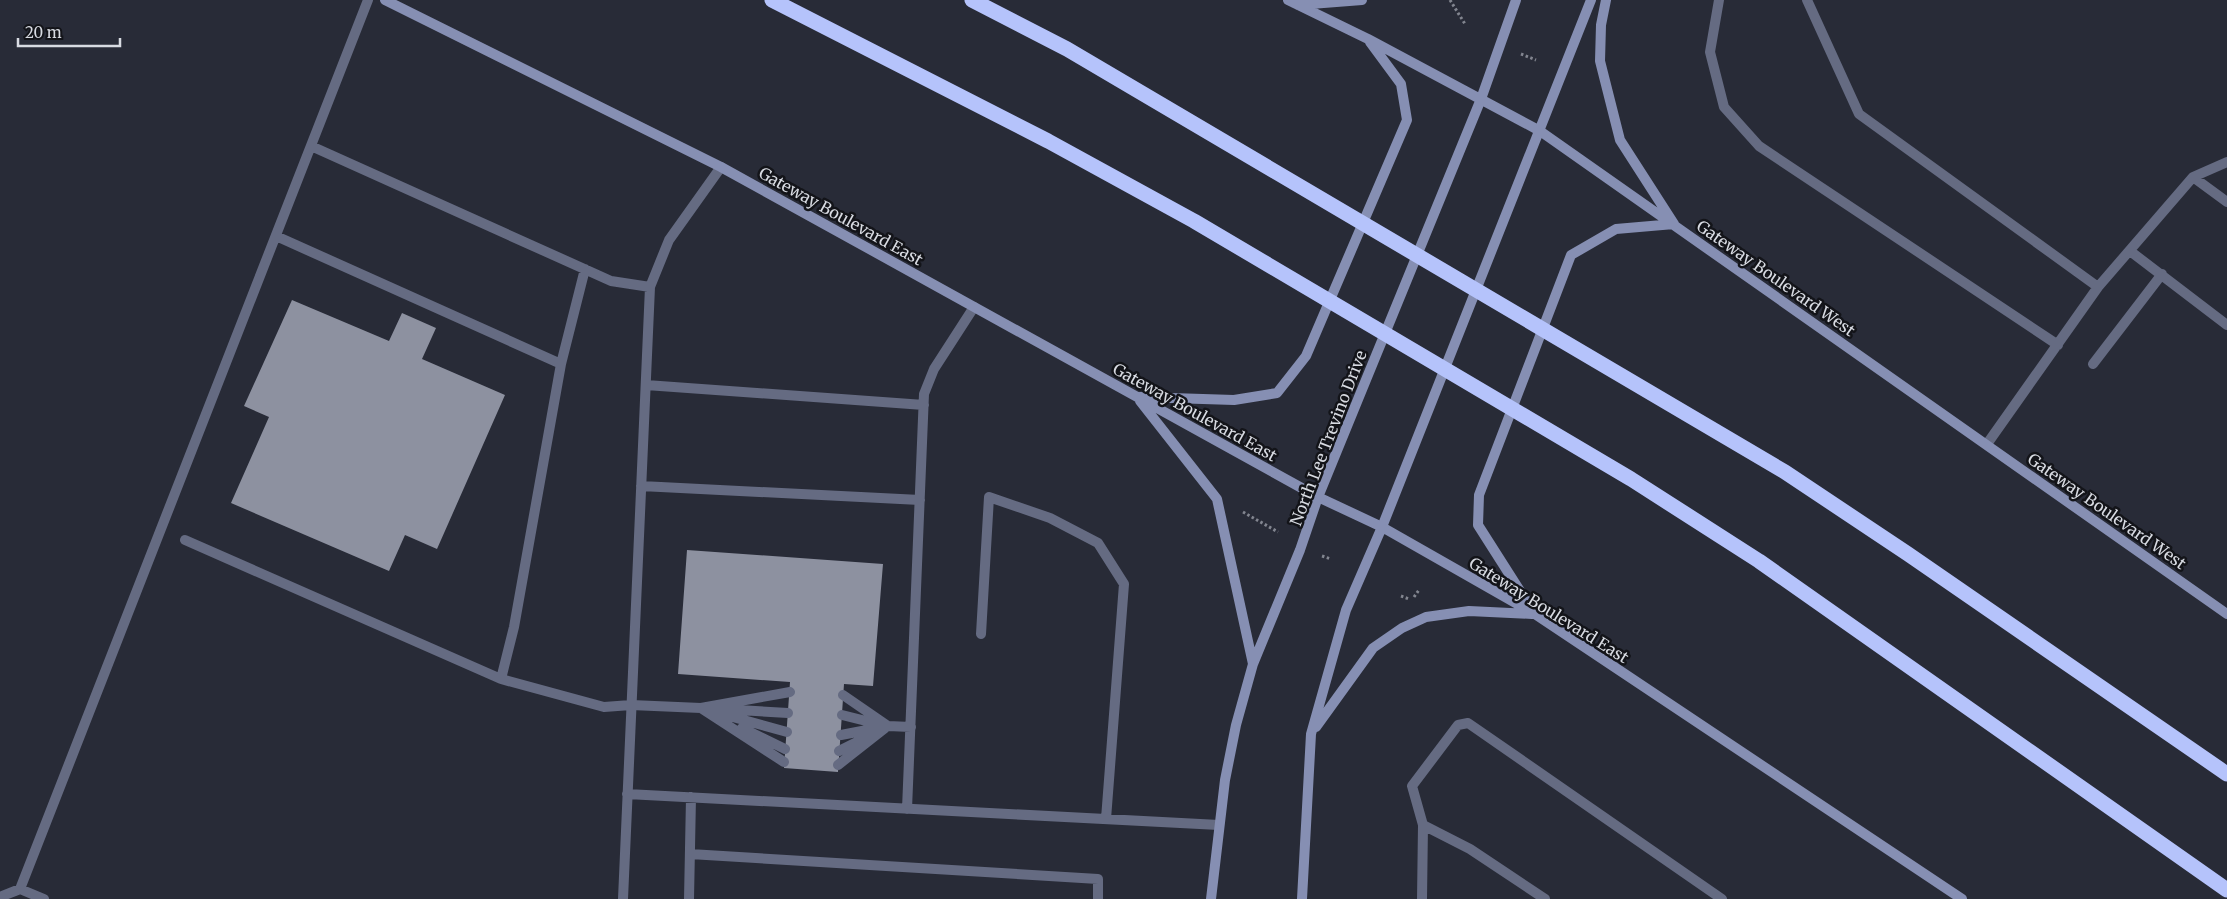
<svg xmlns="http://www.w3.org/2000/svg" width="2227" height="899" viewBox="0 0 2227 899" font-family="Merriweather,serif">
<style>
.building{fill:#8d91a0}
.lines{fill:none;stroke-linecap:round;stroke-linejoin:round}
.path{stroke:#82858f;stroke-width:3;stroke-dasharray:2.5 2.5;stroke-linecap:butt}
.lane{stroke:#656b82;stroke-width:10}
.secondary{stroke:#868fb3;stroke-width:10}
.highway{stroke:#b5c3fb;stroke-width:15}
.labels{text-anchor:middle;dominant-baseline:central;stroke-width:5;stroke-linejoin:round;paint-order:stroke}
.street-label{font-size:16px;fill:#d8dbe2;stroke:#131419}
</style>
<rect width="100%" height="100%" fill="#282b37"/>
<path class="building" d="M292 300 389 341 402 313 436 328 422 359 505 395 437 549 405 535 389 571 231 503 269 417 244 406Z
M687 550 883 564 873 686 844 684 838 772 784 768 790 682 678 674Z"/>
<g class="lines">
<path class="path" d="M1450 0 1465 24
M1521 54 1536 60
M1243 512 1278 532
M1322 556 1331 559
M1401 596 1409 599
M1414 597 1419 590"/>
<path class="lane" d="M1719 0 1710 52 1724 107 1759 146 2058 345
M1807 0 1859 114 2098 287 2193 177 2227 162
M311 146 611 281 650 287
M2193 177 2227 202
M276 236 561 364 585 269
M2130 251 2227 325
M561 364 514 627 501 679 604 707 631 705 701 708 790 692
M2093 364 2162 274
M646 385 924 405
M1987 444 2098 287
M641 486 920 500
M185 540 501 679
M981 634 989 497 1050 518 1098 543 1124 584 1106 819
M843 695 888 726
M701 708 784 762
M722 709 788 713
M711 711 787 732
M842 715 882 725
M742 728 785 749
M841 735 888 726 911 727
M839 751 867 737
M838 765 885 728
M627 794 1219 825
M907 809 924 394 934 369 974 307
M1423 825 1412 786 1458 725 1468 723 1722 899
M690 854 1098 879V899
M20 889 368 0
M0 897 20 889 44 899
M623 899 650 287 669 240 721 167
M689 899 691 797
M1422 899 1423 825 1470 849 1545 899"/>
<path class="secondary" d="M385 0 721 167 1318 497 1382 527 1535 614 1962 899
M1288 0 1368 39 1540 131 2227 614
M1298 5 1362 0
M1140 397 1234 400 1277 393 1306 356 1407 120 1401 84 1370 42
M1140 401 1217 499 1253 664
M1534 613 1478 525 1479 495 1571 255 1616 229 1674 224 1620 140 1600 61 1601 25 1606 0
M1316 727 1373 648 1402 628 1426 617 1469 611 1532 614
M1211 899 1225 780 1236 725 1253 664 1300 550 1318 497 1481 99 1516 0
M1302 899 1311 734 1346 610 1382 527 1591 0"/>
<path class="highway" d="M772 0 1048 141 1194 221 1631 479 1759 561 2227 890
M972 0 1067 49 1785 472 1908 554 2227 774"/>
</g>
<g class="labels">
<g class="street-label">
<text transform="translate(841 216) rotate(29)">Gateway Boulevard East</text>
<text transform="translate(1776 278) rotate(35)">Gateway Boulevard West</text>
<text transform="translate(1195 412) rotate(29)">Gateway Boulevard East</text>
<text transform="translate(1328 438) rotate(-69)">North Lee Trevino Drive</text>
<text transform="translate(2107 511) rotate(35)">Gateway Boulevard West</text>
<text transform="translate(1549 610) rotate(32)">Gateway Boulevard East</text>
</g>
</g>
<path d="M18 38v8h102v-8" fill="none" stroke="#d8dbe2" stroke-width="2.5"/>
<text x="25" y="38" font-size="15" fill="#d8dbe2" stroke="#131419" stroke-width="4" paint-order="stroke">20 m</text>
</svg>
